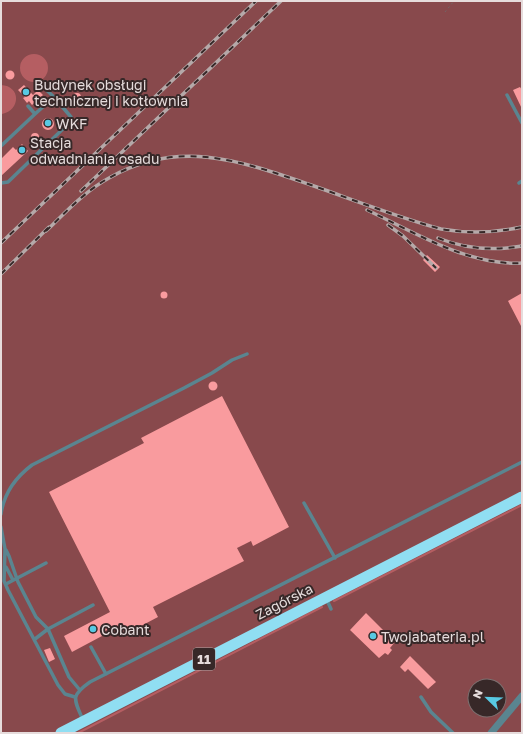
<svg xmlns="http://www.w3.org/2000/svg" width="523" height="734" viewBox="0 0 523 734" font-family="'Golos Text',sans-serif">
<style>
.green{fill:#88494c;fill-rule:evenodd}
.water{fill:#b55e62}
.lines{fill:none;stroke-linecap:round;stroke-linejoin:round}
.stream{stroke:#b55e62;stroke-width:2}
.building{fill:#f99b9e}
.path{stroke:#736666;stroke-width:1;stroke-dasharray:2 3;stroke-linecap:butt}
.service{stroke:#5a8590;stroke-width:3.5}
.minor{stroke:#5a8590;stroke-width:7}
.trunk{stroke:#90def2;stroke-width:11}
.rail-casing{stroke:#b5a9a9;stroke-width:3.5}
.rail{stroke:#372828;stroke-width:2;stroke-dasharray:6;stroke-linecap:butt}
.poi-dot{fill:#58c9e3;stroke:#372828;stroke-width:1.5}
.labels{text-anchor:middle;dominant-baseline:central;stroke-width:4;stroke-linejoin:round;paint-order:stroke}
.shield{fill:#372828;stroke:#b2a6a6;stroke-width:1}
.shield-label{font-size:13px;font-weight:bold;fill:#e6dcdc}
.poi-label{font-size:14px;fill:#e6dcdc;stroke:#372828;text-anchor:start}
.street-label{font-size:14px;fill:#e6dcdc;stroke:#372828}
</style>
<rect width="100%" height="100%" fill="#413232"/>
<path class="green" d="M1 1H522V733H1ZM475 686H499V710H475Z"/>
<path class="water" d="M20 68a14 14 0 1 1 28 0a14 14 0 1 1-28 0Z
M1 85C21 86 21 110 2 114Z"/>
<g class="lines">
<path class="stream" d="M334 601 522 505
M78 733 322 607"/>
</g>
<path class="building" d="M5.5 75a4.5 4.5 0 1 1 9 0a4.5 4.5 0 1 1-9 0Z
M24 85 33 95 38 90 43 95 32 105 29 101 27 103 23 98 25 97 18 90Z
M520 87 522 90V109L513 90Z
M73 97a4 4 0 1 1 8 0a4 4 0 1 1-8 0Z
M42 124a6 6 0 1 1 12 0a6 6 0 1 1-12 0Z
M31 137a4 4 0 1 1 8 0a4 4 0 1 1-8 0Z
M22 144 28 151 1 176V159L13 147 16 150Z
M427 255 440 267 435 272 423 260Z
M160.5 295a3.5 3.5 0 1 1 7 0a3.5 3.5 0 1 1-7 0Z
M522 293V325L521 326 508 301Z
M208.5 386a4.5 4.5 0 1 1 9 0a4.5 4.5 0 1 1-9 0Z
M222 396 289 527 253 546 251 541 237 548 244 561 153 607 158 617 122 636 117 625 101 633 102 636 72 652 64 636 110 612 49 492 144 443 141 438Z
M366 613 395 642 390 648 392 650 388 655 385 653 379 658 350 630Z
M50 648 55 659 49 662 44 650Z
M410 656 436 682 428 689 408 669 405 672 400 667Z"/>
<g class="lines">
<path class="path" d="M445 12 454 1"/>
<path class="service" d="M42 86 54 97
M507 95 522 123
M1 146 35 114 28 106
M1 183 8 182 69 123 71 117 54 97 35 114
M519 183 522 181
M304 503 335 558
M1 514C4 493 16 477 32 465L184 388 212 373 232 360 247 354
M1 527 5 549 4 581 8 590 58 685 65 694 75 697
M6 550 9 556 18 582 36 617 48 629 69 677 79 689
M6 567 13 580
M6 584 46 563
M326 598 331 609
M35 639 48 629 93 605
M91 647 106 674
M421 697 431 712 453 733
M83 720C74 699 70 696 90 682L522 462"/>
<path class="minor" d="M491 733 522 696"/>
<path class="trunk" d="M61 733 522 497"/>
<defs>
<path id="rail" d="M81 191 281 1
M367 210C414 232 468 266 522 263
M388 225 403 236 436 268
M46 231C66 212 85 191 109 178 179 138 241 161 311 185 354 200 397 217 441 229 469 234 494 233 522 227
M438 238C465 249 493 251 522 246
M1 243 256 1
M1 274 49 227"/>
</defs>
<use href="#rail" class="rail-casing"/>
<use href="#rail" class="rail"/>
</g>
<g class="poi-dot">
<circle cx="26" cy="92" r="4"/>
<circle cx="48" cy="123" r="4"/>
<circle cx="22" cy="150" r="4"/>
<circle cx="93" cy="629" r="4"/>
<circle cx="373" cy="636" r="4"/>
</g>
<g class="labels">
<rect class="shield" x="193" y="648" width="22" height="22" rx="3"/>
<g class="shield-label">
<text x="204" y="659">11</text>
</g>
<g class="poi-label">
<text x="34" y="84">Budynek obsługi<tspan x="34" dy="16">technicznej i kotłownia</tspan></text>
<text x="56" y="123">WKF</text>
<text x="30" y="142">Stacja<tspan x="30" dy="16">odwadniania osadu</tspan></text>
<text x="101" y="629">Cobant</text>
<text x="381" y="636">Twojabateria.pl</text>
</g>
<g class="street-label">
<text transform="translate(284 601) rotate(-27)">Zagórska</text>
</g>
</g>
<rect width="523" height="734" fill="none" stroke="#e6dcdc" stroke-width="4"/>
<g transform="translate(487 698) rotate(293)"><circle r="19" fill="#372828" stroke="#7d7070"/>
<path d="M0-3L7 15L0 10L-7 15Z" fill="#58c9e3"/>
<text y="-6" font-size="11" font-weight="bold" text-anchor="middle" fill="#e6dcdc">N</text>
</g>
</svg>
